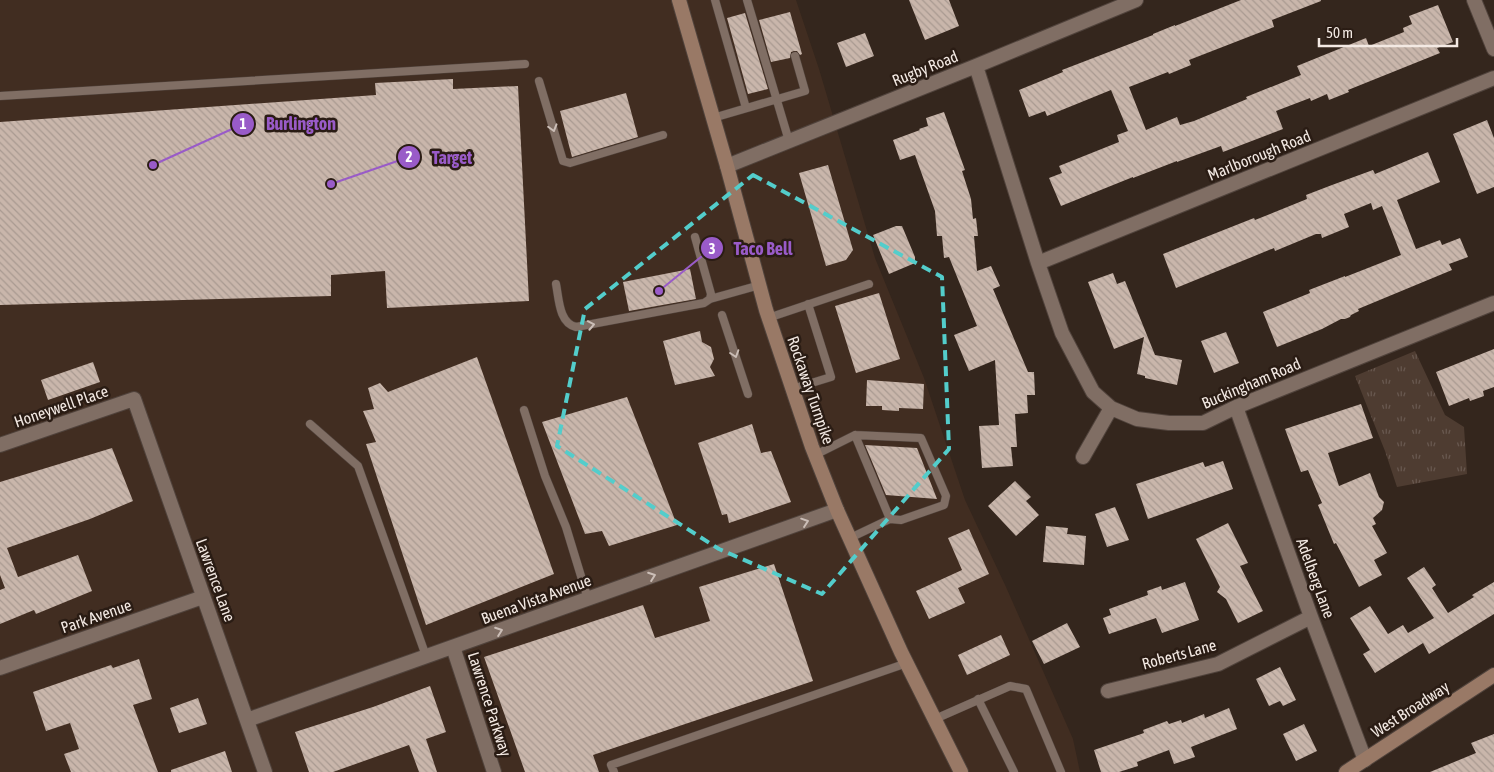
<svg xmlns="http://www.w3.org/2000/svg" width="1494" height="772" viewBox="0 0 1494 772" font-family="'Asap Condensed',sans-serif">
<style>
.built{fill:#412d21}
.grass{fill:url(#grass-tufts)}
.building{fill:url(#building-back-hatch)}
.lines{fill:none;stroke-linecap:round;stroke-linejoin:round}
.service-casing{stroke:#50433c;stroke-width:9}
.minor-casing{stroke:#50433c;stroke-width:16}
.secondary-casing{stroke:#50433c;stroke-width:16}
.service{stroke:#806e64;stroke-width:8}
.minor{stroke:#806e64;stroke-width:14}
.secondary{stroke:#997966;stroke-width:14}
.oneway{stroke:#cbbeb7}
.marked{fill:none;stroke:#53cdcb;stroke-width:4;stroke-dasharray:10 6;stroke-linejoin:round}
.labels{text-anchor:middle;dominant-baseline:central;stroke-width:5;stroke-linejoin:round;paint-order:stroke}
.street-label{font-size:16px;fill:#f3e9e3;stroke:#2a1c14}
.leader{fill:none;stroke:#995bc8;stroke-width:2}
.callout-dot{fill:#995bc8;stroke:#2a1c14;stroke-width:2}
.mark-label{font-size:15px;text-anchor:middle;font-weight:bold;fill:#fff}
.callout-label{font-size:18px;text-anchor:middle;font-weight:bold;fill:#995bc8;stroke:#2a1c14;stroke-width:5;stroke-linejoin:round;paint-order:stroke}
</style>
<defs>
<pattern id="grass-tufts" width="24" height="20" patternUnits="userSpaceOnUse" patternTransform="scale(1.25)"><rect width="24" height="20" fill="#4e3c31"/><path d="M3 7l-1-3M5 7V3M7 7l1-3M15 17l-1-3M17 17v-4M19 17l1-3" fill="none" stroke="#68584f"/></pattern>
<pattern id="building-back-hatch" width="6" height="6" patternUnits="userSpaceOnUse" patternTransform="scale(1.25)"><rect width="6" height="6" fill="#c9b6ab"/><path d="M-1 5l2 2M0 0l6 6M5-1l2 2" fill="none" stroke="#a99a91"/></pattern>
</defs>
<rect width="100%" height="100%" fill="#34261d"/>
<path class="built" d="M0 0H796L819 69 875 258 924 378 965 500 1006 587 1073 739 1080 772H0Z"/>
<path class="grass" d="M1415 351 1445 415 1464 427 1467 474 1397 487 1385 451 1355 376Z"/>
<path class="building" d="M909 0H949L959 26 925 40Z
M1241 0H1321V1L1272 20 1274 27 1189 60 1191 65 1169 74 1168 72 1129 87 1146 130 1177 117 1180 125 1194 121 1247 99 1246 97 1301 75 1297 66 1366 38 1369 46 1404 32 1403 28 1412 24 1409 16 1438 5 1453 42 1437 48 1440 53 1348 90 1349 92 1329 100 1327 94 1311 101 1310 98 1276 111 1283 129 1223 152 1221 146 1177 162V161L1133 178V177L1061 206 1049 178 1062 173 1059 166 1119 142 1117 135 1128 131 1111 90 1047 116 1045 111 1029 117 1019 90 1063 72 1062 70 1153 35V34L1175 25V26Z
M790 12 802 54 800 55 797 51H794L791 52 790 58 771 62 759 20Z
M745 13 768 89 748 94 727 18Z
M865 33 874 56 846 67 837 43Z
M453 79V89L518 86 529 301 387 308 385 271 331 275V296L0 305V122L376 95 375 83Z
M626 93 638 137 572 157 560 111Z
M944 112 965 170 962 171 971 199 973 219 976 218 978 236H974L977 271 991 266 1000 286 993 289 1028 372H1034L1035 395H1027L1028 413 1015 414 1017 447H1011L1013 466 982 468 979 426 999 425 995 360 969 371 954 335 977 326 949 257 944 258 942 236H937L935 211 915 155 900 160 893 140 920 130 919 129 928 126 926 118Z
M1487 120 1494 138V187L1477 194 1453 134Z
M1428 152 1440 182 1397 200 1416 249 1440 240 1442 245 1460 238 1468 257 1449 264 1452 270 1358 309 1359 311 1351 315 1350 317 1345 319H1341L1322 329 1277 347 1263 312 1310 293 1309 290 1345 276V277L1401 255 1382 206 1373 210 1371 203 1344 214 1349 227 1322 238 1321 234H1316L1275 251 1274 248 1176 288 1163 254 1254 218 1255 220 1307 199 1306 195 1332 185 1373 170 1375 174Z
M828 165 853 250 846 260 826 266 799 173Z
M896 226H902L915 257V263L889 274 873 235Z
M690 269 696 299 629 311 623 282Z
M1113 273 1117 284 1125 281 1155 355 1182 360 1177 385 1145 378V376L1137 374 1144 337 1114 349 1088 282Z
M879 293 900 359 856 373 835 306Z
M700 331 702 342 711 347 714 359 710 367 715 376 675 385 663 341Z
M1226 332 1239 363 1214 373 1201 341Z
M1494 349V387L1483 391 1484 396 1470 401 1469 398 1449 406 1436 372Z
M477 357 554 574 426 625 366 444 376 442 363 411 374 409 368 388 380 383 388 392Z
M93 362 100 382 48 400 41 380Z
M867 380 924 384 923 409 899 408V411L882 410V406H866Z
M627 397 677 525 609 546 602 531 585 534 542 422Z
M1361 404 1373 438 1328 453 1339 486 1370 473 1379 497 1384 502 1382 510 1373 518 1376 524 1372 526 1387 553 1374 560 1382 575 1359 587 1336 543 1334 544 1318 505 1322 503 1308 470 1301 472 1285 429Z
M752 424 761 453 771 451 791 502 729 523 727 514 722 515 698 443Z
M865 445 917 448 937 499 886 495Z
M112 448 133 501 90 519 7 548 18 577 78 555 92 591 36 614 34 610 0 624V590L5 588 0 575V482Z
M1223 461 1233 489 1148 519 1136 484 1203 462 1205 467Z
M1015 481 1031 497 1026 501 1039 515 1016 536 988 506Z
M1115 507 1129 540 1107 547 1095 514Z
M1228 523 1248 563 1240 566 1263 611 1238 623 1226 599 1217 592 1220 587 1196 539Z
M1046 526 1068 528 1067 534 1086 536 1084 565 1043 562Z
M969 529 989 574 958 588 965 603 929 619 916 591 962 570 948 538Z
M774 564 813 681 593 755 599 772H525L484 657 643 605 655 638 710 621 699 587Z
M1424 567 1436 585 1432 588 1448 613 1474 597 1472 595 1494 582V614L1429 654 1423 643 1375 673 1363 654 1370 650 1350 618 1370 606 1388 634 1403 625 1408 633 1434 618 1407 578Z
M1185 582 1199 620 1162 633 1156 618 1109 634 1103 618 1111 615 1109 609 1148 595 1147 591 1161 586 1162 590Z
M1067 623 1080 647 1044 664 1032 641Z
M1001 635 1010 655 967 675 958 655Z
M139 659 152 699 133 705 158 772H71L64 754 79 749 70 723 46 731 33 692 111 665 113 668Z
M1280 667 1296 700 1283 706 1280 701 1269 706 1256 679Z
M430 686 446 732 426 739 437 772H419L409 745 333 772H309L295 732 373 707Z
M198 698 207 724 179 733 170 708Z
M1229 708 1237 729 1191 747 1195 757 1174 764 1169 750 1137 762 1138 766 1119 772H1101L1094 750 1144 733 1143 730 1167 721 1169 724 1181 720 1182 723 1204 714 1205 718Z
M1304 724 1317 751 1296 761 1283 734Z
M1494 734V772H1430L1476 753 1471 743Z
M225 751 232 772H171V770Z"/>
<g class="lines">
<defs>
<path id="service" d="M715 0 746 108
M747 0 789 141
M539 81 563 161 570 163 663 135
M0 96 525 64
M713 118 805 91 795 56
M695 237 711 294 710 299
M556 284C559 299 559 323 576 327L704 303 710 299 760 285
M722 315 748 394
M768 318 869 284
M792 389 831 377 808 304
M524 410 545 476 566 527 588 599
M310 424 358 466 426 656
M855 435 890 519
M815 455 855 435 921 438 946 496 944 505 901 520 890 519 850 538
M978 699 1014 772
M935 719 1010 686 1026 689 1061 772
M614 772 611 765 907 663"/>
<path id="minor" d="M1474 0 1494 49
M976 66 1038 263 1062 333 1093 392 1111 408 1137 419 1169 423H1203L1236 407 1494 303
M727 166 976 66 1136 0
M1038 263 1494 78
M1236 407 1311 617 1365 760
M0 445 134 399 265 772
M1083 457 1111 408
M453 647 494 772
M0 668 203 597
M1108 691 1218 664 1311 617
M247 720 837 510"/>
<path id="secondary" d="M679 0 727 166 766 310 812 447 837 510 901 652 961 772
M1346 772 1494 675"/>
</defs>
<use href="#service" class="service-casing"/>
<use href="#minor" class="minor-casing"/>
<use href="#secondary" class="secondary-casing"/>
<use href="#service" class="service"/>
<use href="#minor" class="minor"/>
<use href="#secondary" class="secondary"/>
</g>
<defs><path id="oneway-chevron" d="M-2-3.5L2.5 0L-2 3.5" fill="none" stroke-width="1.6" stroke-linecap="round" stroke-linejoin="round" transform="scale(1.25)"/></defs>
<g class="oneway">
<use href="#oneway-chevron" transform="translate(553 128) rotate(74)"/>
<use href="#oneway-chevron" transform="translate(591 325) rotate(-11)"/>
<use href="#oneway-chevron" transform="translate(735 354) rotate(72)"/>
<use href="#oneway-chevron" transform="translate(805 522) rotate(-19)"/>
<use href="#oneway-chevron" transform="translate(652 576) rotate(-20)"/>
<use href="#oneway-chevron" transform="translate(499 631) rotate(-20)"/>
</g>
<path class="marked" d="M753 175 942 277 949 449 822 594 719 549 557 446 585 309Z"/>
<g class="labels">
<g class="street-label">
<text transform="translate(925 68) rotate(-22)">Rugby Road</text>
<text transform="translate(1259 155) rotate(-22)">Marlborough Road</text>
<text transform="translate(1251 383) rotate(-23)">Buckingham Road</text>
<text transform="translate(811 390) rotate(71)">Rockaway Turnpike</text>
<text transform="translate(61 406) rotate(-19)">Honeywell Place</text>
<text transform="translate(1316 578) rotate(70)">Adelberg Lane</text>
<text transform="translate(216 580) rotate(70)">Lawrence Lane</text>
<text transform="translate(536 599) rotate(-20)">Buena Vista Avenue</text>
<text transform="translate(96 616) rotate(-19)">Park Avenue</text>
<text transform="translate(1179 654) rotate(-15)">Roberts Lane</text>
<text transform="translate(490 704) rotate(72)">Lawrence Parkway</text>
<text transform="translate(1410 709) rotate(-33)">West Broadway</text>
</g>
</g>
<path class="leader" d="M153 165L243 124M331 184L409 157M659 291L712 248"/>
<g class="callout-dot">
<circle cx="153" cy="165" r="5"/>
<circle cx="331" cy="184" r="5"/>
<circle cx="659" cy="291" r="5"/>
<circle cx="243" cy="124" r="12"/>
<circle cx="409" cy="157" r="12"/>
<circle cx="712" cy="248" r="12"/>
</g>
<g class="mark-label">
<text x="243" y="129">1</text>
<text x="409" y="162">2</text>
<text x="712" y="254">3</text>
</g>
<g class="callout-label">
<text x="301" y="130">Burlington</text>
<text x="452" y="164">Target</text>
<text x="763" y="255">Taco Bell</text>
</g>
<path d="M1319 38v8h138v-8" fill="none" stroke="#f3e9e3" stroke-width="2.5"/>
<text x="1326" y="38" font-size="15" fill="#f3e9e3" stroke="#2a1c14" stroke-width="4" paint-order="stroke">50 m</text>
</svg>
